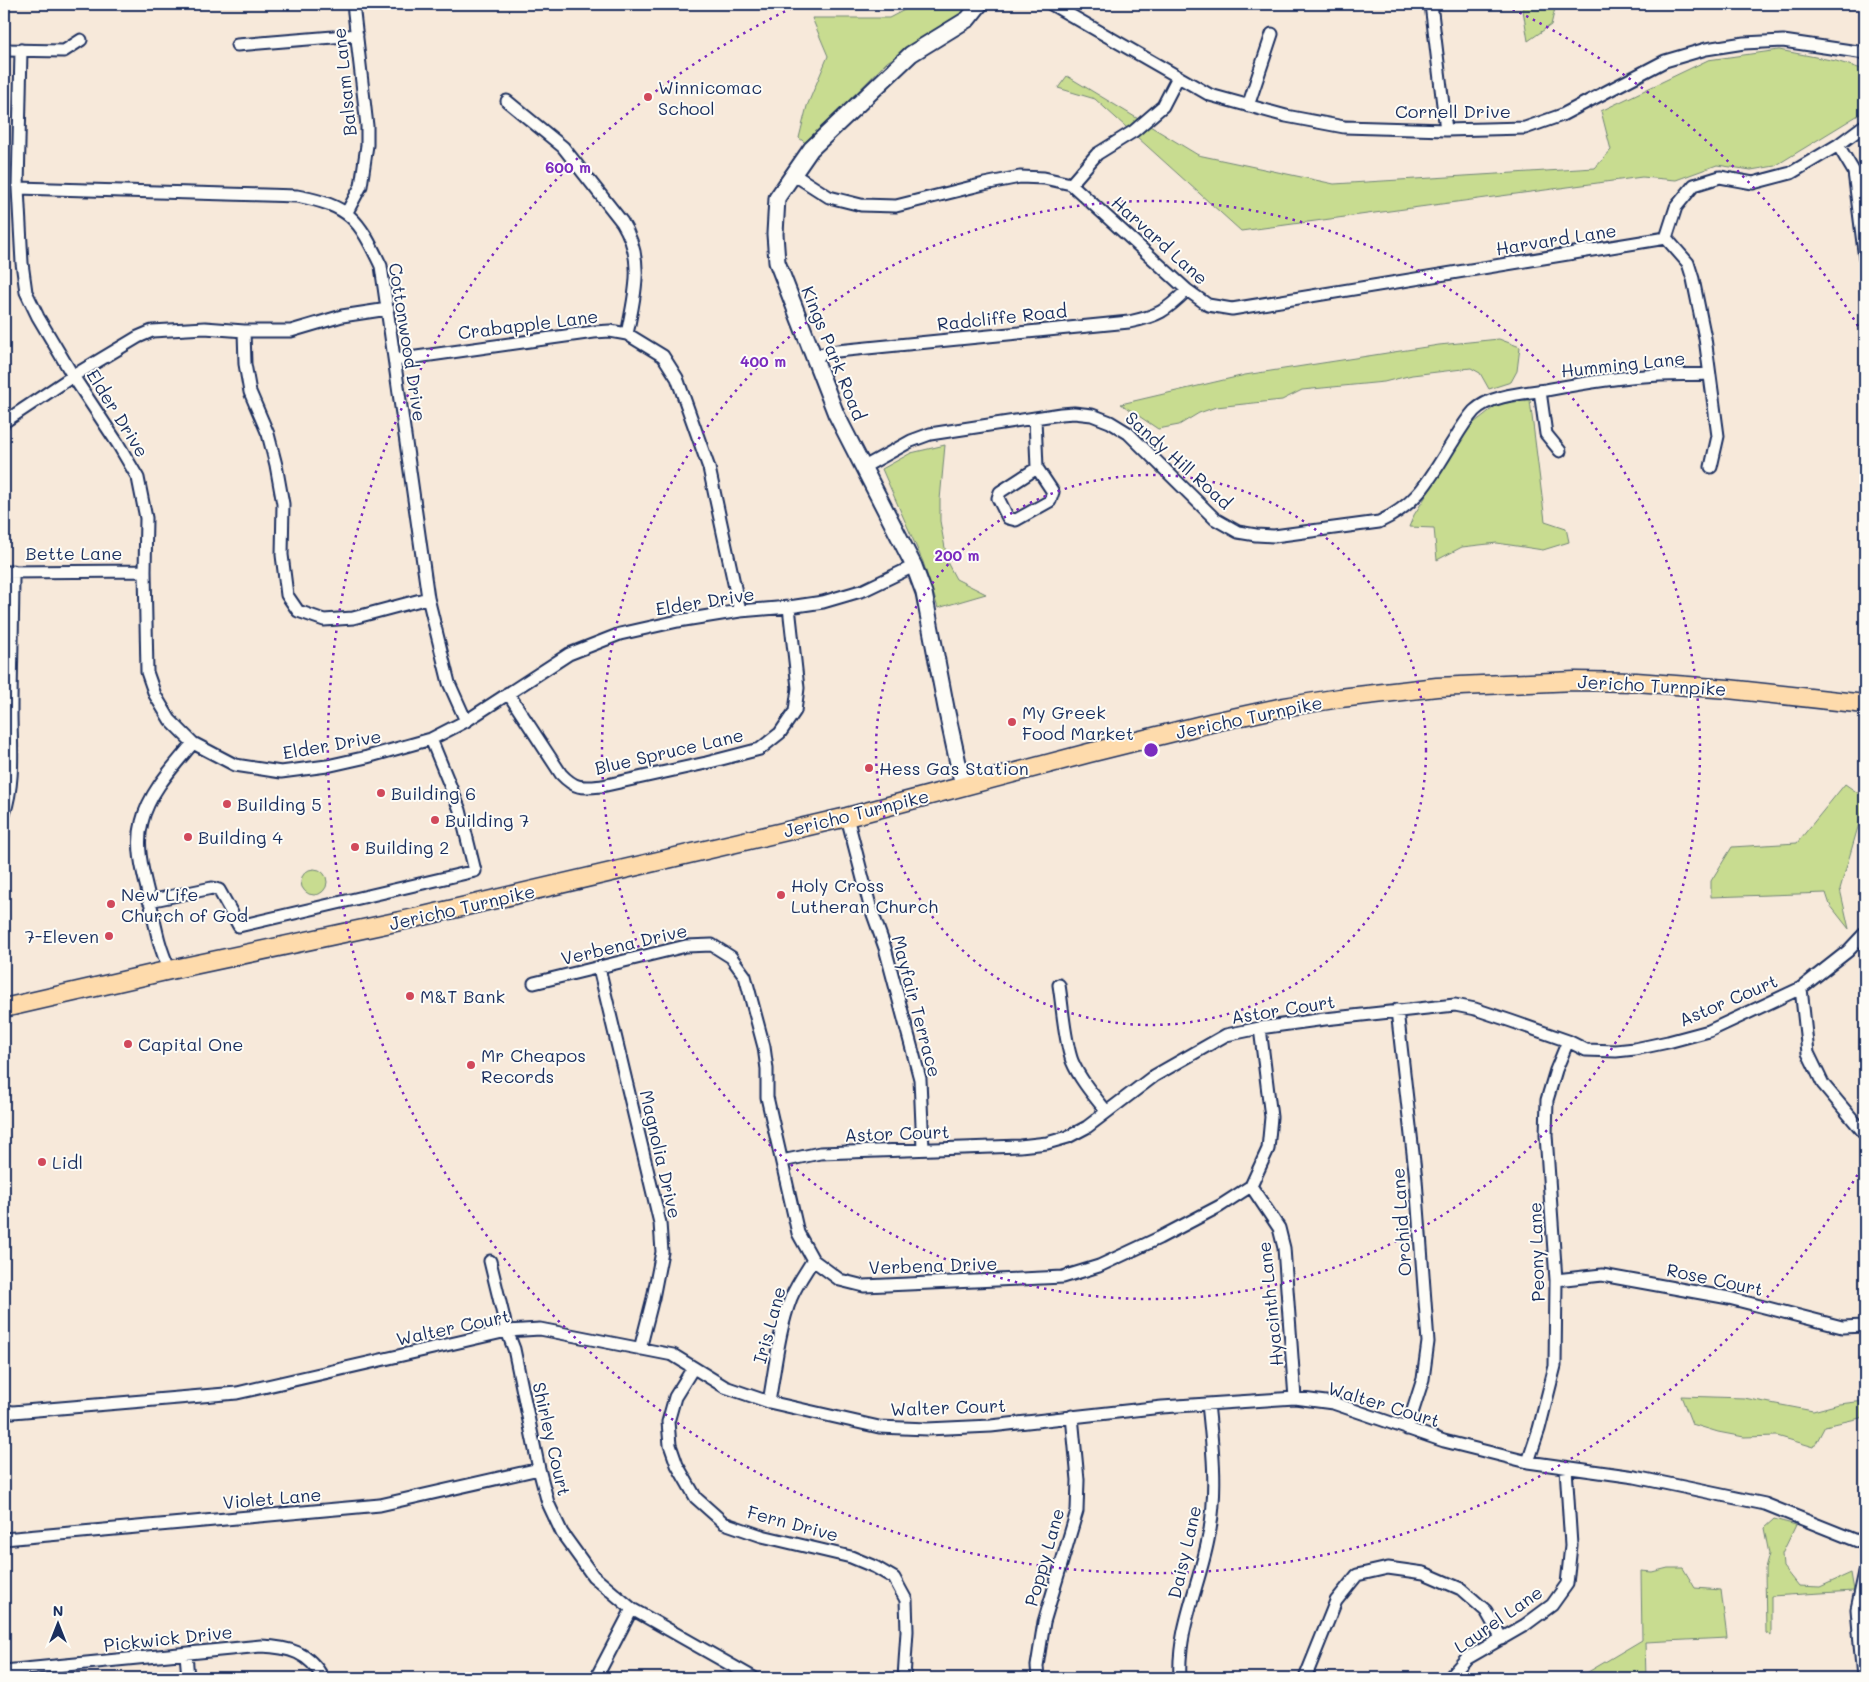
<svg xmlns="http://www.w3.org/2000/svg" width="1869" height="1682" viewBox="0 0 1869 1682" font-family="Mali,sans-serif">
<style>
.green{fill:#c8dc90;stroke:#728677}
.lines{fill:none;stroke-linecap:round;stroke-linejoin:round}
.street-casing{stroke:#1b2f5e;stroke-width:15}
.secondary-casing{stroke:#1b2f5e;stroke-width:19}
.primary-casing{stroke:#1b2f5e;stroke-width:21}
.street{stroke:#fdfcf7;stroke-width:11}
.secondary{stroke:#fdfcf7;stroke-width:15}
.primary{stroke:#fedbac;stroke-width:18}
.ring{fill:none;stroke:#7b2cbf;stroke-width:2.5;stroke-dasharray:2.5 5}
.poi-dot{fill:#d1495b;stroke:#fdfcf7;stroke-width:2}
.labels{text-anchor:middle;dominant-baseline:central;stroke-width:4;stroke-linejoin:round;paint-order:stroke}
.street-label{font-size:18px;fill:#1b2f5e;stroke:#fdfcf7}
.poi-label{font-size:18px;fill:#1b2f5e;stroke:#fdfcf7;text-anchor:start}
.centre{fill:#7b2cbf;stroke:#fdfcf7;stroke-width:2.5}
.ring-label{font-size:15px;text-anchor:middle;font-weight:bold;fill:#7b2cbf;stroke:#fdfcf7;stroke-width:4;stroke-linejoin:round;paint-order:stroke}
</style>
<rect width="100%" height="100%" fill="#f7e9da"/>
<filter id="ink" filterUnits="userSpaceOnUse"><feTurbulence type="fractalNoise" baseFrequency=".02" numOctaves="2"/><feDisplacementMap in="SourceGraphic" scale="10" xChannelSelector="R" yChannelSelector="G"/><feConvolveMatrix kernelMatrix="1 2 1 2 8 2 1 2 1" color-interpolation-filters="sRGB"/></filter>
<g filter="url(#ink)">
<path class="green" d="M916 4H970L968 11 887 62 807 144 799 138 807 106 828 56 812 18H889Z
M1522 4H1556L1551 25 1528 41Z
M1779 50 1836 61 1865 70V111L1775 166 1751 170 1717 165 1676 180 1642 177 1241 231 1095 99 1058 88 1067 76 1198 155 1334 184 1595 168 1611 150 1601 111 1708 60Z
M1499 339 1520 347 1517 371 1511 382 1489 389 1480 373 1471 368 1412 375 1384 382 1302 390 1282 400 1216 407 1199 413 1179 425 1158 429 1121 404 1245 375 1439 345Z
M1530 400 1545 521 1566 528 1569 542 1543 550 1497 543 1462 547 1437 560 1434 528 1409 527 1414 515 1470 426 1498 404Z
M945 445 940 500V521L948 564 956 579 986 594 938 608 923 562 882 469 911 453Z
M1845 784 1865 798V803L1840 889 1849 929 1830 905 1826 893 1711 897V881L1732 847 1797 843Z
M301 882a13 13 0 1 1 26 0a13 13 0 1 1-26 0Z
M1681 1396 1744 1398 1813 1411 1839 1404 1865 1401V1417L1825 1426 1814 1447 1777 1436 1744 1437 1718 1432 1692 1424Z
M1774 1519 1796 1525 1782 1554 1783 1567 1798 1586 1820 1587 1851 1573 1854 1591 1771 1596V1636L1766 1633 1765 1569 1769 1554 1764 1528Z
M1668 1568H1683L1695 1588 1721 1590 1727 1638 1645 1642 1646 1678H1578L1642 1640 1641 1571 1652 1572Z"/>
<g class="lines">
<defs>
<path id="street" d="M1051 4 1210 95 1286 116 1344 127 1446 130 1525 128 1562 115 1665 61 1706 49 1744 43 1783 41 1865 53
M1431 4 1446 130
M237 45 357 35
M4 50 64 51 81 40
M21 50 18 188 22 263 26 292 38 317 73 376 118 444 138 478 146 518 145 571 147 672 155 695 170 720 193 743 235 765 281 772 327 766 367 757 431 739 466 721 569 654 620 634 678 621 740 611 789 607 823 602 864 590 914 566
M507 101 563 147 622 222C645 259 635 294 627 334
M1248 106 1272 34
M1838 145 1854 172 1865 259
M793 174 829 197 861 205 896 206 984 184 1020 177 1044 178 1071 184 1187 290 1208 305 1232 309 1666 238
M1071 184 1097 154 1134 131 1163 106 1178 77
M18 188 297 196C350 206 358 218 381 266L428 598 449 683 466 721
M347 212 361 186 367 145V126L353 4
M1666 238 1676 207 1694 185 1720 177 1753 183 1791 173 1838 145 1865 125
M1666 238 1688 263 1693 279 1705 338 1718 436 1711 467
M244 331 245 364 250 392 268 434 276 465 283 504 282 555 287 595 298 611 324 620 353 618 428 598
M813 356 837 351 1129 322C1158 316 1166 311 1187 290
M395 360 594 332 610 331 627 334 663 356 677 378 709 468 740 611
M1540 391 1546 434 1560 451
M1035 418 1037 468 1000 492 998 498 1008 518 1016 520 1050 501 1053 492 1037 468
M4 422 73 376 138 337 152 331 205 328 244 331H291L342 316 388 309
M864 467 911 441 930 434 1061 414 1074 413 1092 415 1110 422 1128 433 1215 519 1238 532 1256 535 1274 536 1379 522C1420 503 1431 476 1454 440 1460 430 1466 420 1474 411 1490 395 1525 393 1546 390 1579 384 1611 378 1644 376 1666 374 1688 375 1709 374
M4 572 145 571
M508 693 561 774C575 789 582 788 602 786L706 763 760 749 780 733 795 711 798 688 789 607
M4 814C15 782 11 746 11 712 11 665 13 618 13 571
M847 817 870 906 885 948 920 1079 923 1149
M149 901 212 888 219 890 239 926 475 871 460 810 431 739
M599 968 660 1223 662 1252 653 1298 640 1349
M170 970C159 948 155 925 150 901 144 876 135 848 142 822 149 792 174 766 193 743
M534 983 686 946 712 945 731 957 745 976 764 1047 767 1069V1097L798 1233 813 1260 840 1280 864 1286 1063 1277 1099 1266 1159 1238 1220 1206 1251 1186 1268 1149 1271 1117 1260 1028
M1059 985C1063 1010 1064 1038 1072 1061 1080 1080 1095 1097 1107 1112
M1801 988 1808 1053 1823 1084 1865 1134
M1397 1010 1416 1180 1428 1342 1423 1379 1407 1429
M782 1161 820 1153 1020 1146 1047 1143 1068 1137 1087 1127 1154 1076 1226 1035 1260 1028 1325 1019 1455 1005 1475 1009 1511 1021 1568 1041 1586 1050 1616 1051 1635 1049 1668 1042 1709 1031 1801 988 1848 951 1865 933
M1251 1186 1279 1228 1284 1248 1295 1398
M490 1261 507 1331 514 1349 539 1469 548 1503 562 1533 593 1576 632 1609 754 1678
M1556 1280 1602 1275 1729 1298 1842 1327 1865 1326
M693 1368 675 1397 668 1422 670 1445 677 1465 696 1498 724 1523 762 1536 851 1557 875 1567 894 1578 906 1600 907 1631 904 1678
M769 1402C775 1369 779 1329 791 1298 797 1284 805 1273 813 1260
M4 1410 13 1412 237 1393 507 1331 540 1329 673 1355 725 1387 769 1402 879 1427 927 1429 991 1426 1162 1407 1295 1398 1333 1403 1444 1441 1528 1462 1635 1477 1765 1504 1865 1544
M1528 1462 1539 1429 1555 1366 1556 1280 1546 1135 1547 1100 1556 1070 1568 1041
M4 1539 380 1505 539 1469
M186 1654 188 1678
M4 1671 261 1646C289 1647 309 1652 323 1678
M596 1678 632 1609
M1038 1678 1037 1666 1044 1622 1077 1511 1078 1480 1072 1416
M1180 1678C1177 1630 1199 1586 1208 1540 1218 1494 1213 1450 1208 1404
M1305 1678 1336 1601 1357 1575 1388 1568 1424 1573 1461 1589 1486 1611 1502 1639
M1449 1678 1466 1659 1525 1625 1552 1605 1567 1584 1571 1545 1566 1468
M1863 1678 1857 1609 1865 1572"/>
<path id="secondary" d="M963 786 946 708 924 593 914 566 836 414 777 262 775 234 777 198 811 149 911 54 968 19 980 4"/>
<path id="primary" d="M4 1008 170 970 419 917 847 817 1089 753 1214 722 1284 707 1340 698 1437 687 1575 681 1636 682 1728 689 1865 704"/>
</defs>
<use href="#street" class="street-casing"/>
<use href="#secondary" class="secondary-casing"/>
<use href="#primary" class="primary-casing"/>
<use href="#street" class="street"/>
<use href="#secondary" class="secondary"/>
<use href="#primary" class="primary"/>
</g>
</g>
<g class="ring">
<circle cx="1151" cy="750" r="275"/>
<circle cx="1151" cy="750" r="549"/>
<path d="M1865 1162A824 824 0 1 1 796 6M1506 6A824 824 0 0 1 1865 338"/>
</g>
<g class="poi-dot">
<circle cx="648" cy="97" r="5"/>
<circle cx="1012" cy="722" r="5"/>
<circle cx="869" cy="768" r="5"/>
<circle cx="381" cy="793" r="5"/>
<circle cx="227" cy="804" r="5"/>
<circle cx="435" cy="820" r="5"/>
<circle cx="188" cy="837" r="5"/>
<circle cx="355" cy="847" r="5"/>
<circle cx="781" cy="895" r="5"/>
<circle cx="111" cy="904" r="5"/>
<circle cx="109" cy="936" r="5"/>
<circle cx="410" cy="996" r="5"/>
<circle cx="128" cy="1044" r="5"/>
<circle cx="471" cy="1065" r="5"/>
<circle cx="42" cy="1162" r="5"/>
</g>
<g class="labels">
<g class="street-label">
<text transform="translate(344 82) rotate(-96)">Balsam Lane</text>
<text x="1453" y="111">Cornell Drive</text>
<text transform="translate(1556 239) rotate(-9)">Harvard Lane</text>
<text transform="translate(1160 240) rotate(42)">Harvard Lane</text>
<text transform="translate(1002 317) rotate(-6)">Radcliffe Road</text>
<text transform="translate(528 324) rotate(-7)">Crabapple Lane</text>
<text transform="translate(408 342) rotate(81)">Cottonwood Drive</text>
<text transform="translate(834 353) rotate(68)">Kings Park Road</text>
<text transform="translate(1623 364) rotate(-6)">Humming Lane</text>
<text transform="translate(118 413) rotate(58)">Elder Drive</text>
<text transform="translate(1179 460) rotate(42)">Sandy Hill Road</text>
<text x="74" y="553">Bette Lane</text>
<text transform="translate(705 601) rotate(-9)">Elder Drive</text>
<text transform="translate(1652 685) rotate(3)">Jericho Turnpike</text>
<text transform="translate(1249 717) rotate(-12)">Jericho Turnpike</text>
<text transform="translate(332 744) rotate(-10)">Elder Drive</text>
<text transform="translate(669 751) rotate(-13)">Blue Spruce Lane</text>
<text transform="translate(856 813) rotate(-14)">Jericho Turnpike</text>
<text transform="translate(462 907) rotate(-13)">Jericho Turnpike</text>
<text transform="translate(624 944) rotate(-13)">Verbena Drive</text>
<text transform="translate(1728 1000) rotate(-23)">Astor Court</text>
<text transform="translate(917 1006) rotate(75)">Mayfair Terrace</text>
<text transform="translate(1283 1009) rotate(-9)">Astor Court</text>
<text transform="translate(897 1133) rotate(-2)">Astor Court</text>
<text transform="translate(661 1154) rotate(77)">Magnolia Drive</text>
<text transform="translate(1401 1222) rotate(-94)">Orchid Lane</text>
<text transform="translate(1536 1252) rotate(-92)">Peony Lane</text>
<text transform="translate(933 1265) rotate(-2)">Verbena Drive</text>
<text transform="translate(1715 1279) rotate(12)">Rose Court</text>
<text transform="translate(1270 1304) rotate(-96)">Hyacinth Lane</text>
<text transform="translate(769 1325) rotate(-75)">Iris Lane</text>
<text transform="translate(453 1327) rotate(-12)">Walter Court</text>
<text transform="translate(1384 1404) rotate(17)">Walter Court</text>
<text transform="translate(948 1407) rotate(-2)">Walter Court</text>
<text transform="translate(552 1439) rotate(77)">Shirley Court</text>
<text transform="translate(272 1498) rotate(-5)">Violet Lane</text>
<text transform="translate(793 1523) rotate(15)">Fern Drive</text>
<text transform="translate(1184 1552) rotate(-77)">Daisy Lane</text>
<text transform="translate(1044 1557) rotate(-74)">Poppy Lane</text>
<text transform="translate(1498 1619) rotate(-35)">Laurel Lane</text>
<text transform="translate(168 1638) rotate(-6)">Pickwick Drive</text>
</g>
<g class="poi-label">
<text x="658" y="87">Winnicomac<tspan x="658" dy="21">School</tspan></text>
<text x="1022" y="712">My Greek<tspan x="1022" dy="21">Food Market</tspan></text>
<text x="879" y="768">Hess Gas Station</text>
<text x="391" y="793">Building 6</text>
<text x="237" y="804">Building 5</text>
<text x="445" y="820">Building 7</text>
<text x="198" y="837">Building 4</text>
<text x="365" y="847">Building 2</text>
<text x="791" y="885">Holy Cross<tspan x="791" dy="21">Lutheran Church</tspan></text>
<text x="121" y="894">New Life<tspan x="121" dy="21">Church of God</tspan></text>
<text x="99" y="936" text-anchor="end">7-Eleven</text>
<text x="420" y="996">M&amp;T Bank</text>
<text x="138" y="1044">Capital One</text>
<text x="481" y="1055">Mr Cheapos<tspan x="481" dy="21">Records</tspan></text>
<text x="52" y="1162">Lidl</text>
</g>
</g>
<circle cx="1151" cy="750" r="8" class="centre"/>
<g class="ring-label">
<text x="568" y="173">600 m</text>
<text x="763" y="367">400 m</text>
<text x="957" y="561">200 m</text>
</g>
<rect width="1869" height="1682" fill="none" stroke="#fdfcf7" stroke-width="20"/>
<rect x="10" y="10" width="1849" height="1662" fill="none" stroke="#1b2f5e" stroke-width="2" filter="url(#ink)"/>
<g transform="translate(58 1624)" stroke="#fdfcf7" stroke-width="4" paint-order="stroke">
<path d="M0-4L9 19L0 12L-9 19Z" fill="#1b2f5e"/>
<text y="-8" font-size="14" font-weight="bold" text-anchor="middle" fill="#1b2f5e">N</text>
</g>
</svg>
